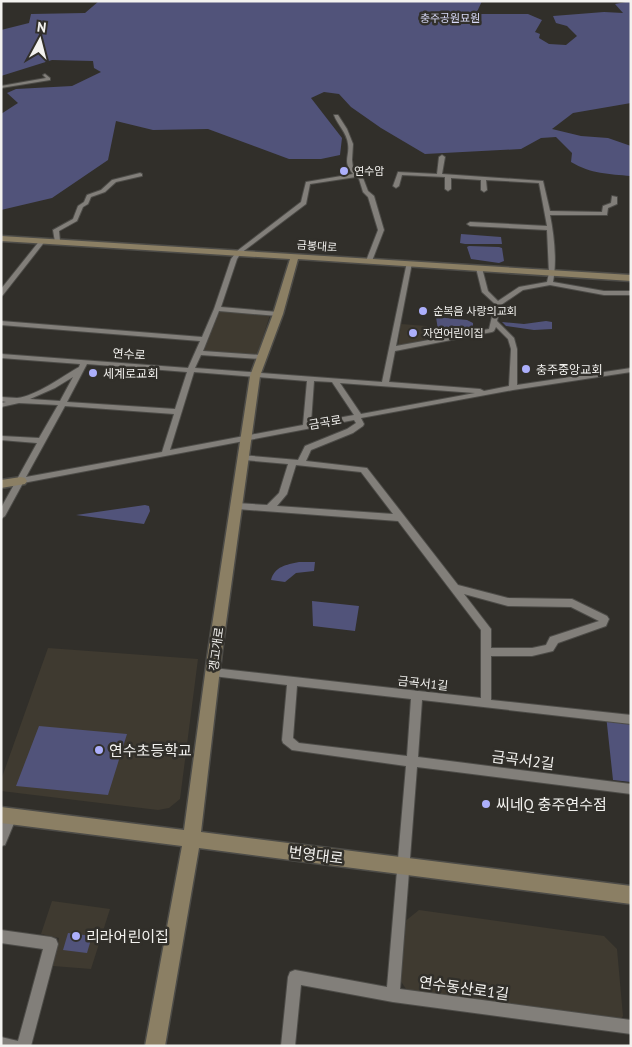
<svg xmlns="http://www.w3.org/2000/svg" width="632" height="1047" viewBox="0 0 632 1047" font-family="'PT Sans','Noto Sans KR',sans-serif">
<style>
.built{fill:#3f3a30}
.green{fill:#51537a}
.lines{fill:none;stroke-linecap:round;stroke-linejoin:round}
.street-casing{stroke:#4d4c48;stroke-width:2}
.secondary-casing{stroke:#4d4c48;stroke-width:3}
.street{fill:#827f7a;fill-rule:evenodd}
.secondary{fill:#8b7f64;fill-rule:evenodd}
.poi-dot{fill:#acaffb;stroke:#312f2a;stroke-width:2}
.labels{text-anchor:middle;dominant-baseline:central;stroke-width:5;stroke-linejoin:round;paint-order:stroke}
.far-park-label{font-size:11px;fill:#d8daf7;stroke:#312f2a}
.far-poi-label{font-size:11px;fill:#f3f2ef;stroke:#312f2a;text-anchor:start}
.far-street-label{font-size:11px;fill:#f3f2ef;stroke:#312f2a}
.street-label{font-size:12px;fill:#f3f2ef;stroke:#312f2a}
.poi-label{font-size:12px;fill:#f3f2ef;stroke:#312f2a;text-anchor:start}
.near-poi-label{font-size:15px;fill:#f3f2ef;stroke:#312f2a;text-anchor:start}
.near-street-label{font-size:15px;fill:#f3f2ef;stroke:#312f2a}
</style>
<rect width="100%" height="100%" fill="#312f2a"/>
<path class="built" d="M216 311 270 315 256 358 198 353Z
M401 324 427 326 425 341 398 346Z
M48 648 198 659 180 799 169 808 158 810 1 791V780Z
M52 901 110 909 91 969 53 966 59 938 41 934Z
M419 910 604 936 617 949 623 1016 617 1023 408 992 400 980 404 922Z"/>
<path class="green" d="M99 1H482L476 14H528L542 20 535 32 540 34 539 38 549 44 566 45 577 36 567 26 556 23 553 16 604 12 623 13 615 4 631 1V103L573 113 552 129 581 136 608 138 631 146V176C609 174 591 174 571 162L572 153 556 137 541 138 521 149 425 154 381 128 351 107 339 94 324 92 311 98 342 138 340 155 321 159H289L208 129 153 130 116 121 108 160 52 198 1 210V114L18 103 7 93 16 89 72 86 101 72 94 68 93 61 52 60 1 76V30L29 23 31 14 85 13Z
M461 234 501 237 502 244H465L460 243Z
M469 246 499 247 502 248 504 261 499 263 471 259 467 247Z
M436 317 467 320 473 323V330L442 338 439 337Z
M546 321 552 322V329L534 330 506 326 502 322 524 324Z
M145 505 149 506 150 511 144 524 76 515Z
M299 562H315L314 571 296 573 285 582 271 580C275 566 286 565 299 562Z
M312 601 359 606 355 631 313 626Z
M606 715 631 720V782L613 780Z
M39 726 127 734 108 795 16 786Z
M68 933 92 936 87 953 63 950Z"/>
<g class="lines">
<defs>
<path id="street" d="M45 74 50 78V80L1 88V86L46 78 43 75Z
M334 115H338L347 129 353 144 352 160 353 168 363 178 368 191 374 196 384 230 372 261 369 263 366 261 378 230 368 197 363 192 359 179 356 177 310 184 306 204 241 253 237 259 221 307 278 312 281 314 278 316 219 311 203 351 261 355 265 357 261 359 201 355 195 368 382 382 407 262 412 263 396 346 489 329 495 304 482 292 476 268 477 267 482 268 488 291 498 301 519 287 547 282 549 273 547 230 470 226 467 224 470 222 547 226 539 183 486 180 487 190 484 192 481 190V180L451 178V189L448 191 445 189V177L402 175 399 186 396 188 393 186 398 172 437 174 439 157 442 155 445 157 442 174 543 181 550 211 602 212 603 206 611 203 612 196 617 197V204L608 208 607 215H550C554 235 557 261 553 282L604 291H631V295H604L550 285 523 290 501 305 497 321 514 338 517 349V385L631 368V372L513 390 361 418 364 424 363 426 353 433 311 450 306 461 367 468 458 585 508 598 572 599 607 616 609 619 606 626 558 643 553 651 532 656H491V700L631 715V724L422 700 418 757 631 784V794L417 767 400 989 631 1020V1034L393 1002 301 985 295 1046H281L288 977 290 972 295 970 387 987 406 766 292 750 283 743 282 740 287 685 213 676 209 675 208 672 209 669 213 668 481 698V630L398 521 237 509 233 506 237 503 267 505 279 493 288 464 244 460 241 459 240 457 241 455 298 460 305 446 347 429 356 423 354 420 23 483 5 516 1 519V508L37 443 1 440V436L39 438 58 405 19 403 1 407V403L6 402 1 401V397C6 397 12 398 17 398 36 396 63 376 79 367L80 364 1 358V354L188 368 200 341 1 325V321L202 337 214 309 231 259 237 251 301 202 306 182 353 174C342 161 350 157 348 144 347 133 337 124 334 115ZM496 327 508 339 511 349 509 386 484 391 480 389 389 382 395 351 492 332 494 331ZM87 364 187 372 175 409 67 402ZM194 372 307 381 303 425 170 450ZM73 377 60 401 30 399 55 388ZM314 381 332 382 354 415 311 423ZM340 383 475 393 361 414ZM65 406 174 414 162 452 26 477ZM296 465 361 472 393 514 277 506 287 494ZM464 594 508 606 571 607 599 621 550 637 546 645 532 648H491V629ZM297 686 411 699 407 756 299 743 293 738Z
M140 173 142 174V176L116 182 105 192 91 197 88 204 83 207 77 221 59 231 60 241 55 242 53 230 73 219 78 206 84 202 87 195 101 190 112 180Z
M41 239 46 240 3 295 1 296V289Z
M11 811 15 812 17 816 5 845 1 846V826L7 812Z
M1 930 51 937 56 939 58 944 31 1046H1V1037L18 1041 43 949 1 943Z"/>
<path id="secondary" d="M1 236 631 275V281L298 259 283 314 260 376 222 652 201 832 631 886V904L199 848 165 1046H145L182 846 1 823V807L184 830 208 652 250 376 273 314 290 259 1 241Z
M21 477 25 478 27 481 25 484 1 488V480Z"/>
</defs>
<use href="#street" class="street-casing"/>
<use href="#secondary" class="secondary-casing"/>
<use href="#street" class="street"/>
<use href="#secondary" class="secondary"/>
</g>
<g class="poi-dot">
<circle cx="344" cy="171" r="5"/>
<circle cx="423" cy="311" r="5"/>
<circle cx="413" cy="333" r="5"/>
<circle cx="526" cy="369" r="5"/>
<circle cx="93" cy="373" r="5"/>
<circle cx="99" cy="750" r="5"/>
<circle cx="486" cy="804" r="5"/>
<circle cx="76" cy="936" r="5"/>
</g>
<g class="labels">
<g class="far-park-label">
<text x="450" y="18">충주공원묘원</text>
</g>
<g class="far-poi-label">
<text x="354" y="171">연수암</text>
<text x="433" y="311">순복음 사랑의교회</text>
<text x="423" y="333">자연어린이집</text>
</g>
<g class="far-street-label">
<text transform="translate(317 246) rotate(4)">금봉대로</text>
</g>
<g class="street-label">
<text transform="translate(129 354) rotate(4)">연수로</text>
<text transform="translate(325 422) rotate(-10)">금곡로</text>
<text transform="translate(216 649) rotate(-82)">갱고개로</text>
<text transform="translate(423 683) rotate(6)">금곡서1길</text>
</g>
<g class="poi-label">
<text x="536" y="369">충주중앙교회</text>
<text x="103" y="373">세계로교회</text>
</g>
<g class="near-poi-label">
<text x="109" y="750">연수초등학교</text>
<text x="496" y="804">씨네Q 충주연수점</text>
<text x="86" y="936">리라어린이집</text>
</g>
<g class="near-street-label">
<text transform="translate(523 760) rotate(7)">금곡서2길</text>
<text transform="translate(316 855) rotate(7)">번영대로</text>
<text transform="translate(464 988) rotate(8)">연수동산로1길</text>
</g>
</g>
<rect width="632" height="1047" fill="none" stroke="#f3f2ef" stroke-width="5"/>
<g transform="translate(40 40) rotate(7)" stroke="#312f2a" stroke-width="4" paint-order="stroke">
<path d="M0-4L9 19L0 12L-9 19Z" fill="#f3f2ef"/>
<text y="-8" font-size="14" font-weight="bold" text-anchor="middle" fill="#f3f2ef">N</text>
</g>
</svg>
